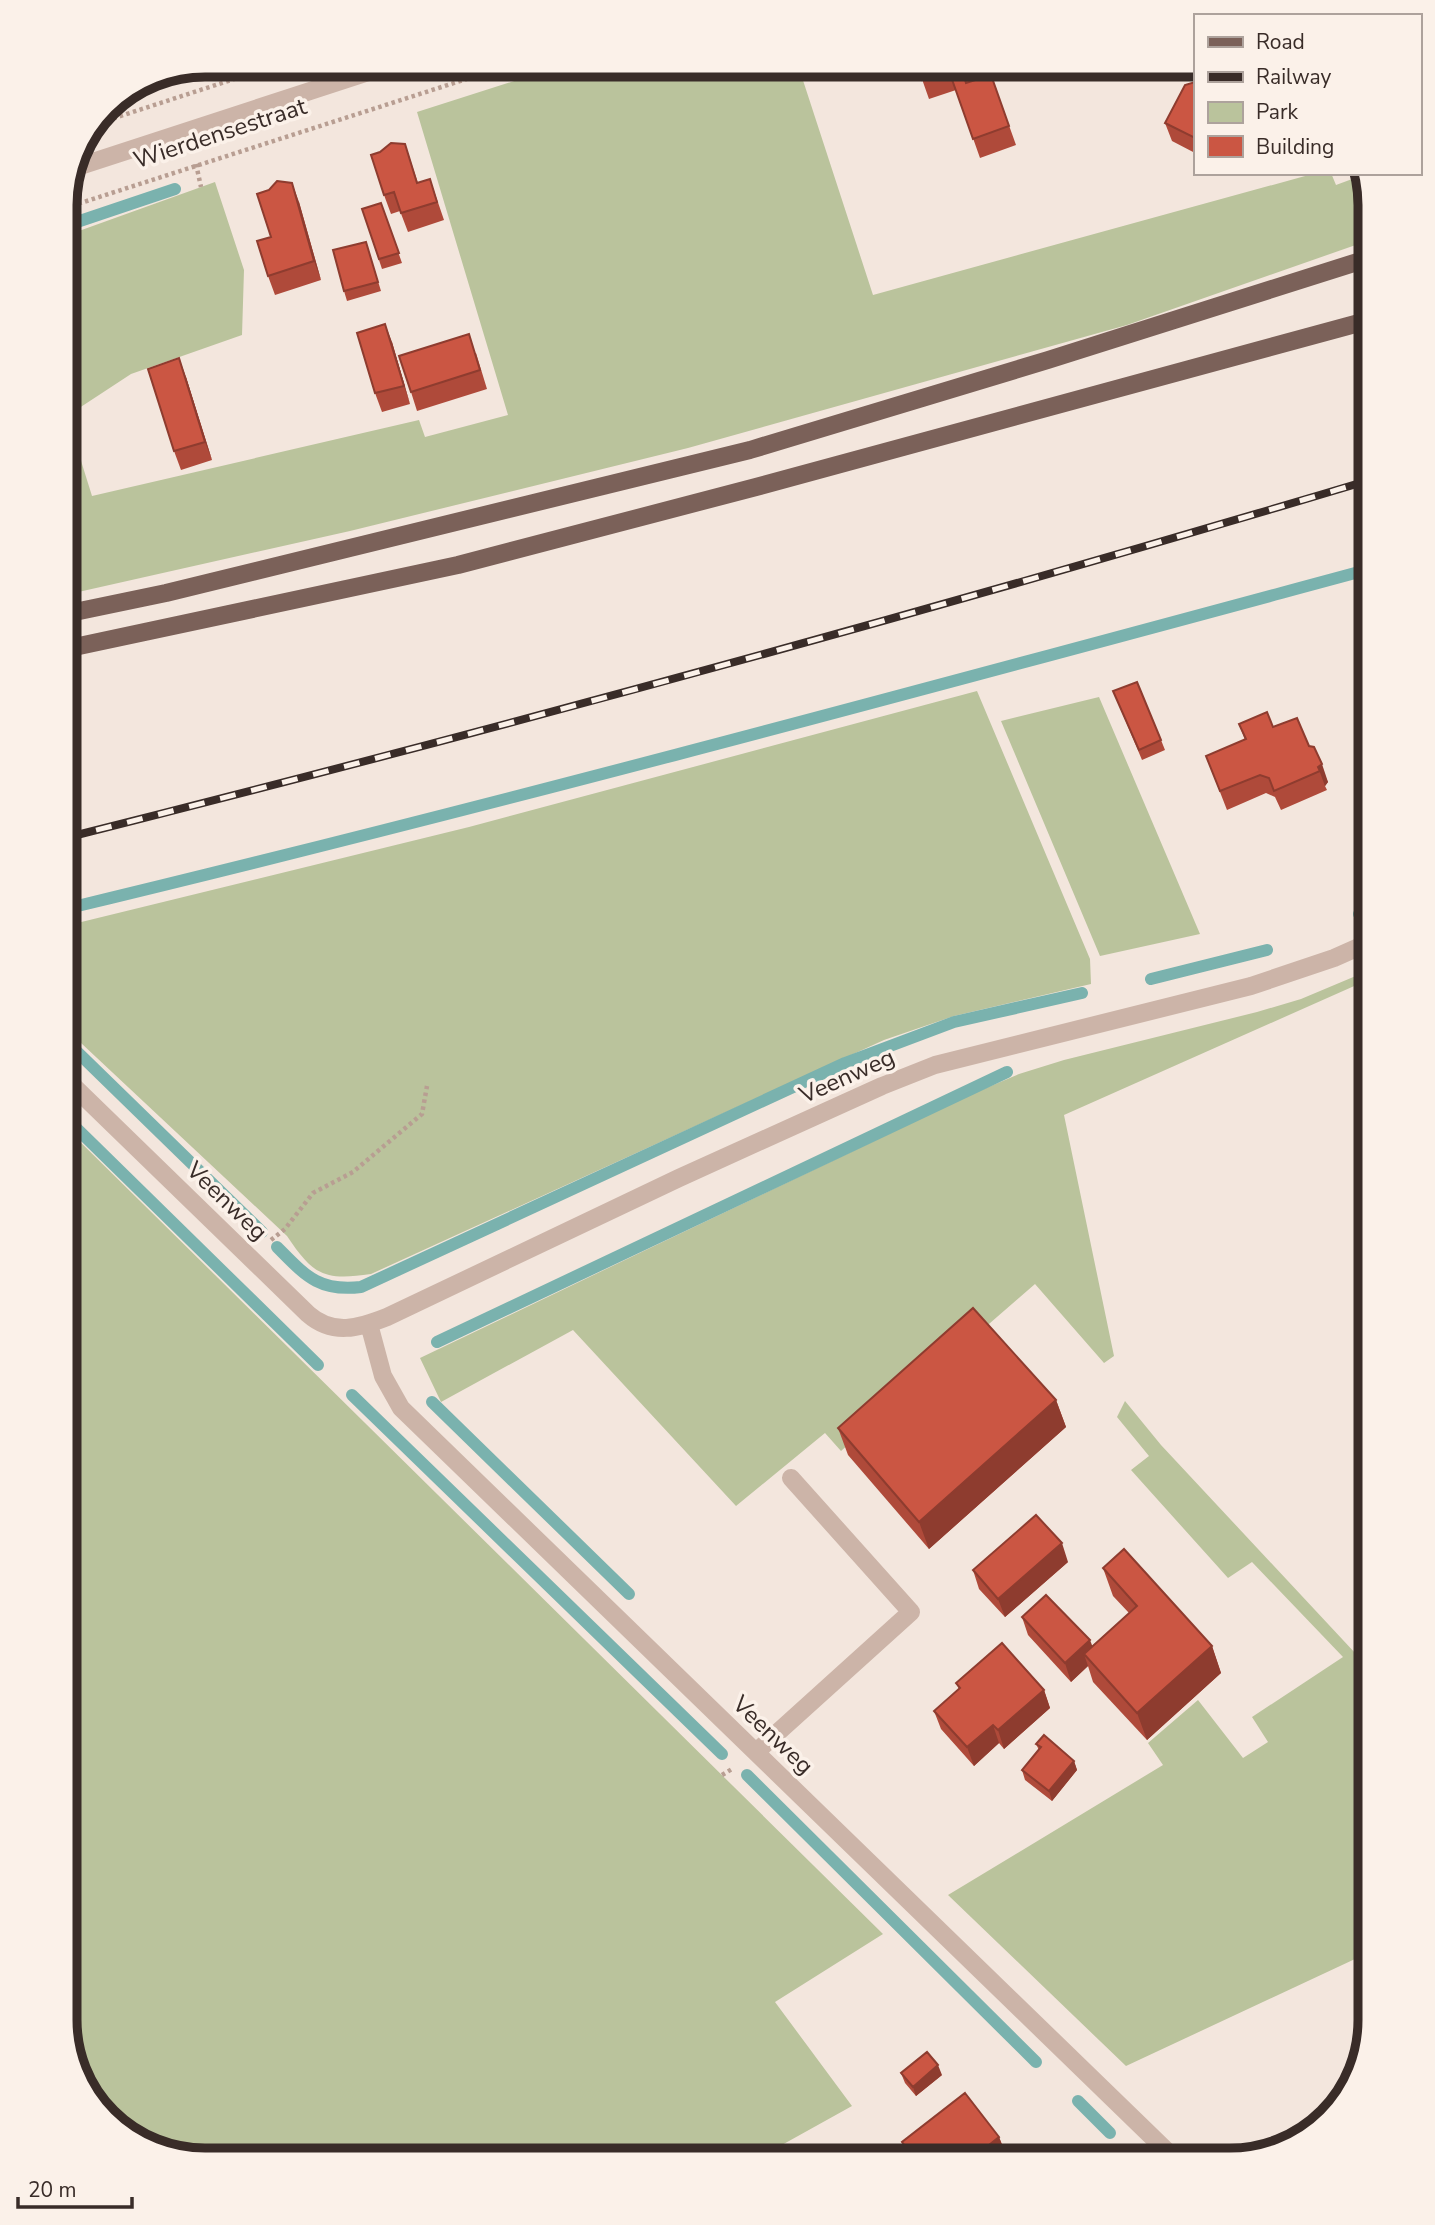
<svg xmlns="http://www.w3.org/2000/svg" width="1435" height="2225" viewBox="0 0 1435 2225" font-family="'Nunito Sans',sans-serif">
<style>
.green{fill:#bac39c}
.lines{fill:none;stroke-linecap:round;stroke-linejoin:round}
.stream{stroke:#7ab2ae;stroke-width:12}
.path{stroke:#b89e92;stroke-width:4.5;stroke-dasharray:3.5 3.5;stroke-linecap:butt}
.minor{stroke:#ccb4a8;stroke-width:18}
.major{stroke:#7b6159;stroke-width:18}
.rail-casing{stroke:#392c28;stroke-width:8}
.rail{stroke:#fbf1e9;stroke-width:5;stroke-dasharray:16;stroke-linecap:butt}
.wall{fill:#af4a3a}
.shaded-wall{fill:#8e3c2f}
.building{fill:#cb5643;stroke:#8e3c2f;stroke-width:2}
.labels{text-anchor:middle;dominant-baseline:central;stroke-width:7;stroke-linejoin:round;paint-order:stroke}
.street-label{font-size:24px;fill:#392c28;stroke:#fbf1e9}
.rim{fill:none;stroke:#392c28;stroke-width:9}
</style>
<rect width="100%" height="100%" fill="#f3e6dd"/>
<path class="green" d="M564 65H798L873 295 1316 173H1331L1336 185 1363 175 1370 205V240L1127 325 688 448 350 531 65 595V236L215 182 244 270 242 335 131 374 67 416 92 496 419 420 425 437 508 415 417 112Z
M977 691 1090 959 1091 984 954 1016 884 1040 371 1274C324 1281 313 1275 287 1236L65 1028V926L469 827Z
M1099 697 1200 934 1100 956 1001 721Z
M1370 970V979L1064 1115 1114 1356 1104 1363 1035 1284 982 1330 977 1329 841 1451 825 1433 736 1506 573 1330 441 1402 420 1358 972 1094 1019 1074 1064 1060 1257 1012 1301 999Z
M65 1127 883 1934 775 2002 852 2106 755 2160H196L127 2137 79 2082 65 2020Z
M1125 1401 1161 1445 1370 1669V1952L1126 2066 948 1895 1163 1765 1148 1743 1198 1700 1243 1758 1268 1742 1252 1717 1343 1657 1252 1562 1228 1578 1131 1470 1149 1456 1117 1417Z"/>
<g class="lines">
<path class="stream" d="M65 226 175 189
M65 909C502 804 936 686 1370 569
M1359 914 1370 909
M1151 979 1267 950
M65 1040 262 1232
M65 1117 318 1365
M277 1247C305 1275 318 1292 361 1287L845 1063 954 1022 1082 993
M437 1342 1007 1072
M352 1395 722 1754
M432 1402 629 1594
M747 1775 1036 2062
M1078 2101 1110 2133"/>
<path class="path" d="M93 125 277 65
M196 164 201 187
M65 208 510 65
M271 1240 285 1229 313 1193 353 1172 422 1114 427 1086
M722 1775 732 1769"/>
<path class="minor" d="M71 169 390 65
M65 1078 308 1314C333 1336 359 1328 387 1317L679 1178 882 1086 935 1065 1251 986 1334 958 1370 942
M369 1324 383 1376 401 1408 1176 2160
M756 1752 911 1612 791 1478"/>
<path class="major" d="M65 614 166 593 750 450 1048 360 1370 258
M65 649 458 565 756 487 1370 320"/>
<defs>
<path id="rail" d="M65 838C503 728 938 609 1370 480"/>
</defs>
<use href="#rail" class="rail-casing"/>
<use href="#rail" class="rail"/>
</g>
<path class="wall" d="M917 65H964L970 82 991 75 1016 145 980 158 956 90 929 99Z
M1195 82V153L1172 141 1165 123Z
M405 144 418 183 430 179 444 220 408 232 400 211 391 214 384 195Z
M299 202 321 280 275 295 268 276 271 237Z
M381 203 402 263 382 269 362 209Z
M366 242 381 291 347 301 344 291Z
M392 342 410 404 382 412 375 393Z
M476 353 487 389 417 411 411 392Z
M186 377 212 460 181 470 174 451Z
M1113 691 1161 740 1165 750 1142 760Z
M1239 724 1273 727 1309 746 1328 782 1325 786 1327 790 1281 810 1275 797 1266 793 1227 810 1206 756 1245 740Z
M1056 1400 1066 1427 929 1549 848 1455 838 1428Z
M1068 1562 1005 1617 979 1589 973 1570Z
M1103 1568 1212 1646 1221 1673 1147 1740 1093 1682 1088 1666 1071 1682 1028 1635 1022 1617 1092 1646 1129 1613 1113 1596Z
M956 1683 1044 1690 1050 1708 1004 1749 999 1743 974 1766 941 1729 934 1711 959 1689Z
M1036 1744 1074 1761 1077 1770 1052 1801 1025 1780 1022 1770 1039 1750Z
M901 2073 942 2075 916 2096 905 2083Z
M999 2137 1008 2160H908L902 2142Z"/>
<path class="shaded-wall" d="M292 183 299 202 321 280 314 261Z
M385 324 392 342 410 404 404 386Z
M179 358 186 377 212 460 205 442Z
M1322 764 1328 782 1325 786 1318 767Z
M1056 1400 1066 1427 929 1549 919 1522Z
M1062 1543 1068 1562 1005 1617 998 1599Z
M1090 1640 1097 1658 1084 1654 1088 1666 1071 1682 1065 1663Z
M1212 1646 1221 1673 1147 1740 1137 1713Z
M1044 1690 1050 1708 1004 1749 998 1730Z
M993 1725 999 1743 974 1766 967 1747Z
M1074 1761 1077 1770 1052 1801 1049 1791Z
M938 2065 942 2075 916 2096 913 2087Z
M999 2137 1008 2160H970Z"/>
<path class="building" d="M917 65H964L961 67 966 83 991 75 1009 126 973 139 949 71 922 80Z
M1195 82V138L1165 123 1185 85Z
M391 143 405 144 417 183 430 179 437 202 401 213 394 192 384 195 371 155 380 152Z
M277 181 292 183 314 261 268 276 257 241 271 237 257 194 269 190Z
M381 203 399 253 379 259 362 209Z
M366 242 378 282 344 291 333 250Z
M385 324 404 386 375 393 357 333Z
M469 334 480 370 411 392 399 356Z
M179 358 205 442 174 451 148 369Z
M1137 682 1161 740 1139 750 1113 691Z
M1267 712 1273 727 1297 718 1309 746 1314 747 1322 764 1318 767 1320 771 1274 791 1269 778 1260 775 1220 791 1206 756 1246 739 1239 724Z
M973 1308 1056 1400 919 1522 838 1428Z
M1036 1515 1062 1543 998 1599 973 1570Z
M1124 1549 1212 1646 1137 1713 1084 1654 1137 1606 1103 1568Z
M1046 1595 1090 1640 1065 1663 1022 1617Z
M1002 1643 1044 1690 998 1730 993 1725 967 1747 934 1711 960 1688 956 1683Z
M1044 1735 1074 1761 1049 1791 1022 1770 1041 1747 1036 1744Z
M927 2052 938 2065 913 2087 901 2073Z
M965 2093 999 2137 970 2160H916L902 2142Z"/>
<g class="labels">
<g class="street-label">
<text transform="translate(220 133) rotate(-18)">Wierdensestraat</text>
<text transform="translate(847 1076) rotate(-24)">Veenweg</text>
<text transform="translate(227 1201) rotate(44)">Veenweg</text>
<text transform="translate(773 1735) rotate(44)">Veenweg</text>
</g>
</g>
<path d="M0 0H1435V2225H0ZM205 77H1230A128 128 0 0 1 1358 205V2020A128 128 0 0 1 1230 2148H205A128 128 0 0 1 77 2020V205A128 128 0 0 1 205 77Z" fill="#fbf1e9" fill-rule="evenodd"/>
<path class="rim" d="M205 77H1230A128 128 0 0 1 1358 205V2020A128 128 0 0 1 1230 2148H205A128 128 0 0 1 77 2020V205A128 128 0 0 1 205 77Z"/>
<rect x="1194" y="14" width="228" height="161" fill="#fbf1e9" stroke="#ada29c" stroke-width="2"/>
<rect x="1208" y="37" width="35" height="10" fill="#7b6159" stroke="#ada29c" stroke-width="2"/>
<text x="1256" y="49" font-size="21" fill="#392c28">Road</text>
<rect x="1208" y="72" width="35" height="10" fill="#392c28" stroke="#ada29c" stroke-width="2"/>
<text x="1256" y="84" font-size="21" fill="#392c28">Railway</text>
<rect x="1208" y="102" width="35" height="21" fill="#bac39c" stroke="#ada29c" stroke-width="2"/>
<text x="1256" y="119" font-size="21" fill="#392c28">Park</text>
<rect x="1208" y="136" width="35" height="21" fill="#cb5643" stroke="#ada29c" stroke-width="2"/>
<text x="1256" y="154" font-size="21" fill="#392c28">Building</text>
<path d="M18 2197v10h114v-10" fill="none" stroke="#392c28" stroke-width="3.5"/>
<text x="28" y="2197" font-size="21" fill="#392c28" stroke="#fbf1e9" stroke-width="5" paint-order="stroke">20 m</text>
</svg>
